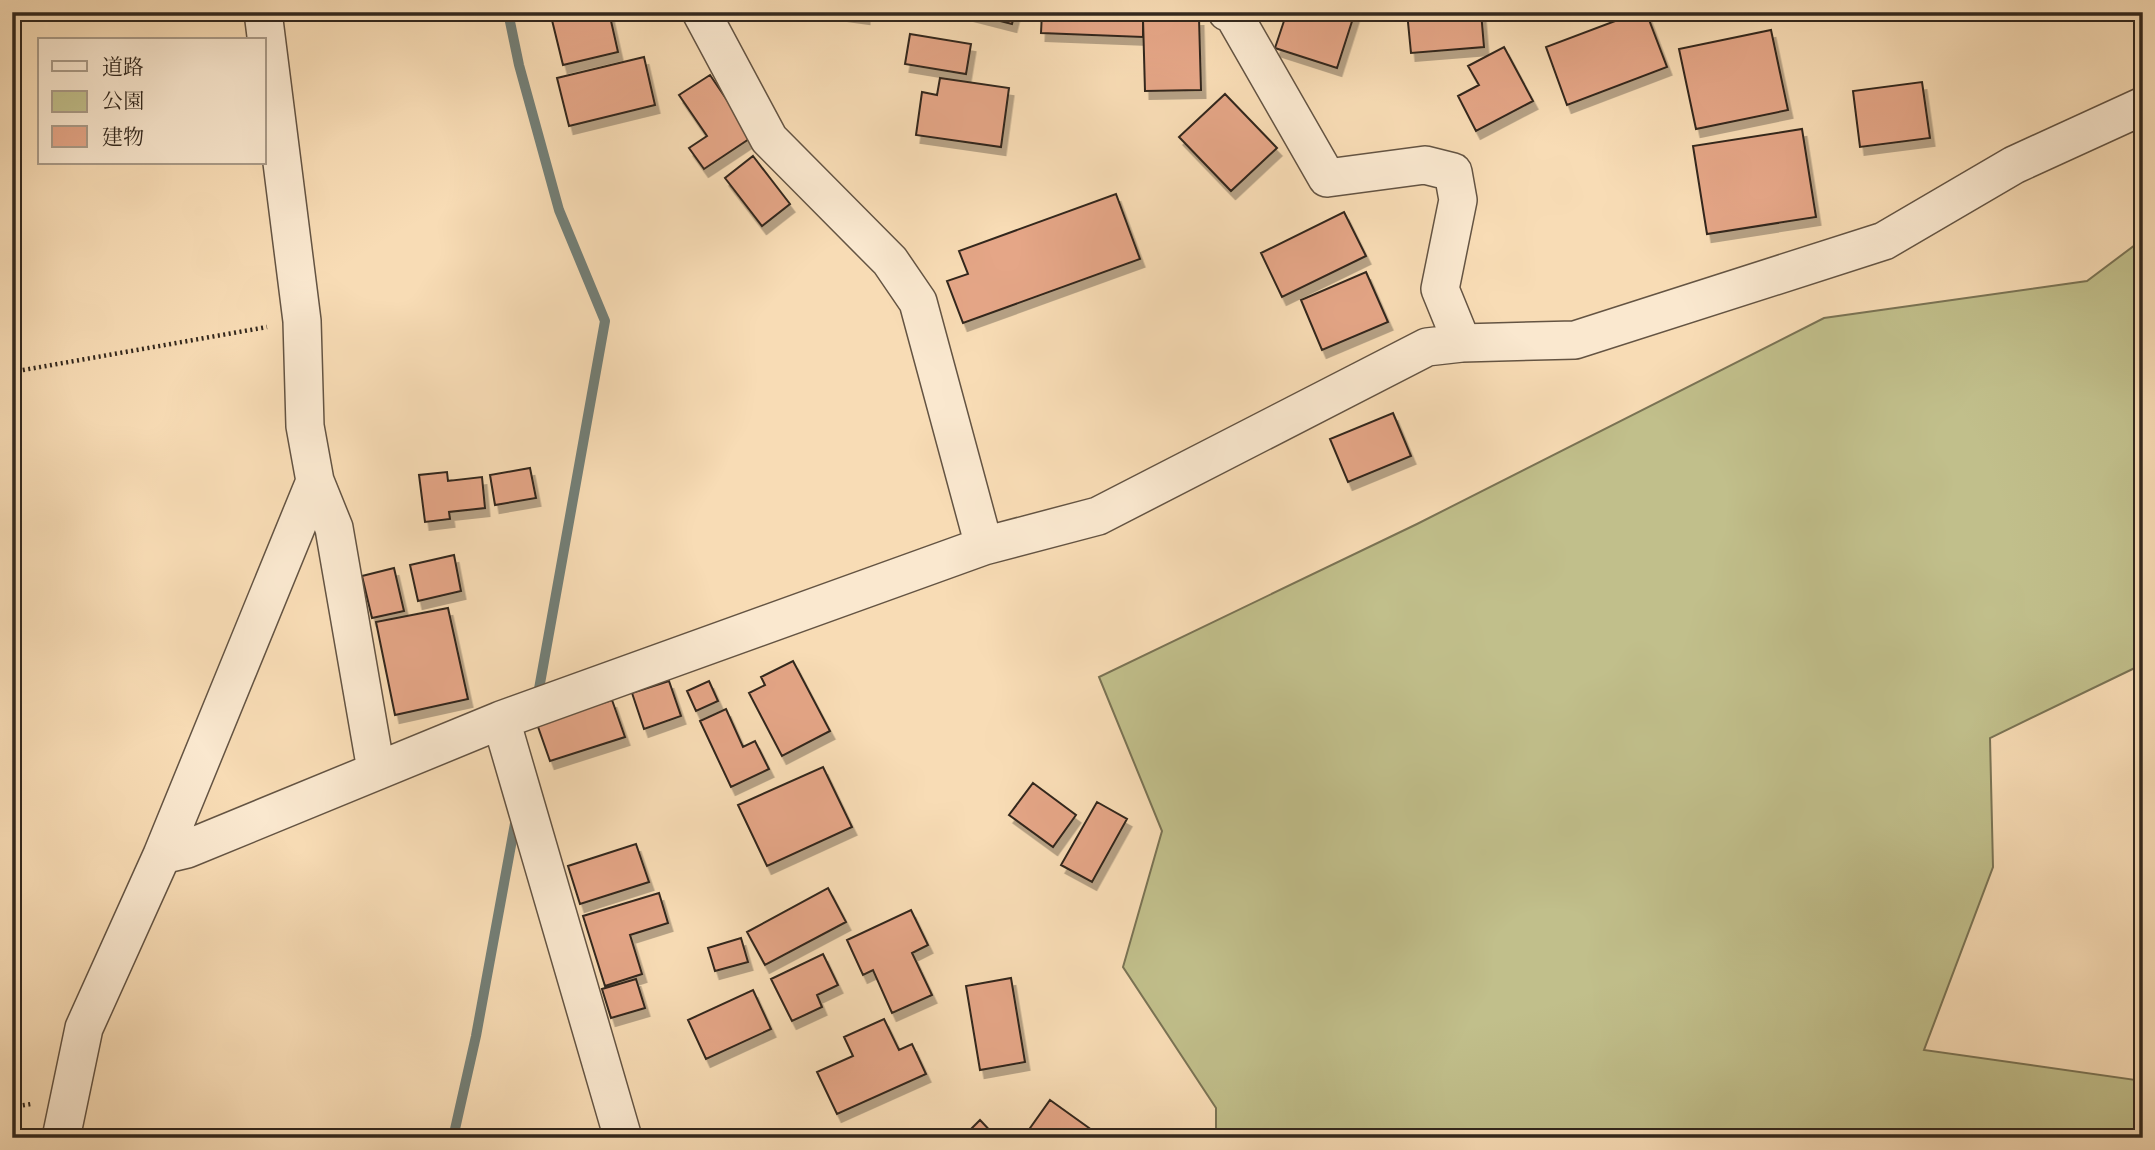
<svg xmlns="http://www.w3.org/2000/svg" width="2155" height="1150" viewBox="0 0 2155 1150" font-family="'IM FELL Great Primer','Noto Serif JP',serif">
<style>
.green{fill:#c1bf8b;stroke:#7a7354;stroke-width:2}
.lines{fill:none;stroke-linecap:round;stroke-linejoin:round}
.stream{stroke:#737f77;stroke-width:10}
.building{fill:#e5a687;stroke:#32271d;stroke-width:2;filter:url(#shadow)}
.minor-casing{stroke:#645443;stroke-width:40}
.path{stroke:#32271d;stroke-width:4.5;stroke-dasharray:2 3.5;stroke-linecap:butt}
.minor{stroke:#fae8cf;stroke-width:37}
</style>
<defs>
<filter id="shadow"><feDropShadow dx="4.5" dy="8" stdDeviation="0" flood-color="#0004"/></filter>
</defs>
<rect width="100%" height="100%" fill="#f8dcb5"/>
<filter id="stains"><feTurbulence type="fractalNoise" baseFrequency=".00286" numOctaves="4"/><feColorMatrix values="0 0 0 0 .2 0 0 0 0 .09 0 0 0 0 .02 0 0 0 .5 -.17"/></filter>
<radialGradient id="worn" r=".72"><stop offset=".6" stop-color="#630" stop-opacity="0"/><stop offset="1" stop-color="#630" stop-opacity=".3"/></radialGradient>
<path class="green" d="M2143 239V664L1990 738 1993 867 1924 1050 2143 1081V1138H1216V1108L1123 967 1162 831 1099 677 1417 524 1824 318 2087 281Z"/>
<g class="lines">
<path class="stream" d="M508 12 519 65 559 210 605 321 539 689
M453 1138 476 1036 516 818"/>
</g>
<path class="building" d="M550 12H609L618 52 563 65Z
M835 12H865V16Z
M965 12H1015L1012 24Z
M1042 12H1143V37L1041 33Z
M1277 12H1355L1337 68 1275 48 1286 15Z
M1407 12H1481L1484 47 1411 53Z
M1639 12H1646L1667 67 1567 105 1546 47Z
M1199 18 1201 90 1145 91 1143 19Z
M1771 30 1788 110 1696 129 1679 49Z
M910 34 971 44 966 74 905 64Z
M1504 47 1533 101 1476 131 1458 96 1479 85 1468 66Z
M644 57 655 105 569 126 557 78Z
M710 75 752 137 704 169 689 148 707 136 679 95Z
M940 78 1009 88 1001 147 916 135 922 92 937 95Z
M1922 82 1930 138 1860 147 1853 91Z
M1225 94 1277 148 1231 191 1179 137Z
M1802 129 1816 217 1707 234 1693 146Z
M753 156 790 204 762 226 725 178Z
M1116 194 1140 259 963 323 947 281 968 274 959 251Z
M1344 212 1366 256 1282 297 1261 253Z
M1366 272 1388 322 1322 350 1301 300Z
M1393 413 1411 456 1348 482 1330 439Z
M530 468 536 498 495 505 490 475Z
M447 472 448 481 482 477 485 508 449 512 450 519 425 522 419 475Z
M454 555 461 591 418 601 410 565Z
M394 568 404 611 372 618 362 576Z
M448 608 468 699 395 715 376 622Z
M793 661 830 731 782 756 749 693 765 685 761 677Z
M669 681 681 716 644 729 632 693Z
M709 681 718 701 696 711 687 691Z
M612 700 625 737 550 761 537 724Z
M726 709 743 747 755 741 769 769 731 787 700 721Z
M823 767 852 827 767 866 738 805Z
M1033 783 1076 815 1053 847 1009 815Z
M1097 802 1127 819 1092 882 1061 865Z
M636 844 649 882 580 904 568 866Z
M828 888 846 922 765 965 747 932Z
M659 893 668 923 630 935 642 974 605 986 583 916Z
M911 910 928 945 912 953 932 995 892 1013 873 970 863 975 847 940Z
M741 938 748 962 715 971 708 948Z
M823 954 838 985 817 995 822 1007 792 1021 771 979Z
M1011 978 1025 1062 980 1070 966 986Z
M636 979 645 1008 611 1018 602 989Z
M753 990 771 1029 706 1059 688 1020Z
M884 1019 899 1050 912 1044 926 1074 837 1114 817 1072 853 1056 844 1037Z
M1050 1100 1103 1138H1023Z
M980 1120 997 1138H962Z"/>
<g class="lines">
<defs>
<path id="minor" d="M701 12 769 139 890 261 918 302 984 546
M1227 12 1233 14 1327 178 1425 165 1453 172 1458 200 1440 289 1462 343
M315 481 334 528 376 770
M501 720 623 1138
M162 855 187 849 501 720 984 546 1098 516 1427 347 1462 343 1575 340 1884 241 2014 165 2143 106
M61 1138 84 1028 162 855 315 481 305 426 302 321 263 12"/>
</defs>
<use href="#minor" class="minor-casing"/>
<path class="path" d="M12 372 267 327
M12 1107 31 1104"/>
<use href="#minor" class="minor"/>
</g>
<rect width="2155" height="1150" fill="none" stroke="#f8dcb5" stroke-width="42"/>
<rect x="14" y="14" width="2127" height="1122" fill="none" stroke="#32271d" stroke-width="3.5"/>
<rect x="21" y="21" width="2113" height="1108" fill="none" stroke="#32271d" stroke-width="2"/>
<rect x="38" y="38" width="228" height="126" fill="#fae8cf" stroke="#aa9b88" stroke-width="2"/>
<rect x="52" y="61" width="35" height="10" fill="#fae8cf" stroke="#aa9b88" stroke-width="2"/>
<text x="102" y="74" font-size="21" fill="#32271d">道路</text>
<rect x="52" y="91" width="35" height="21" fill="#c1bf8b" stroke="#aa9b88" stroke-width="2"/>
<text x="102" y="108" font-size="21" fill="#32271d">公園</text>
<rect x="52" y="126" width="35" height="21" fill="#e5a687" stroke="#aa9b88" stroke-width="2"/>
<text x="102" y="144" font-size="21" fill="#32271d">建物</text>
<rect width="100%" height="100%" filter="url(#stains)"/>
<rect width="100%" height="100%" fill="url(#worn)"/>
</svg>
